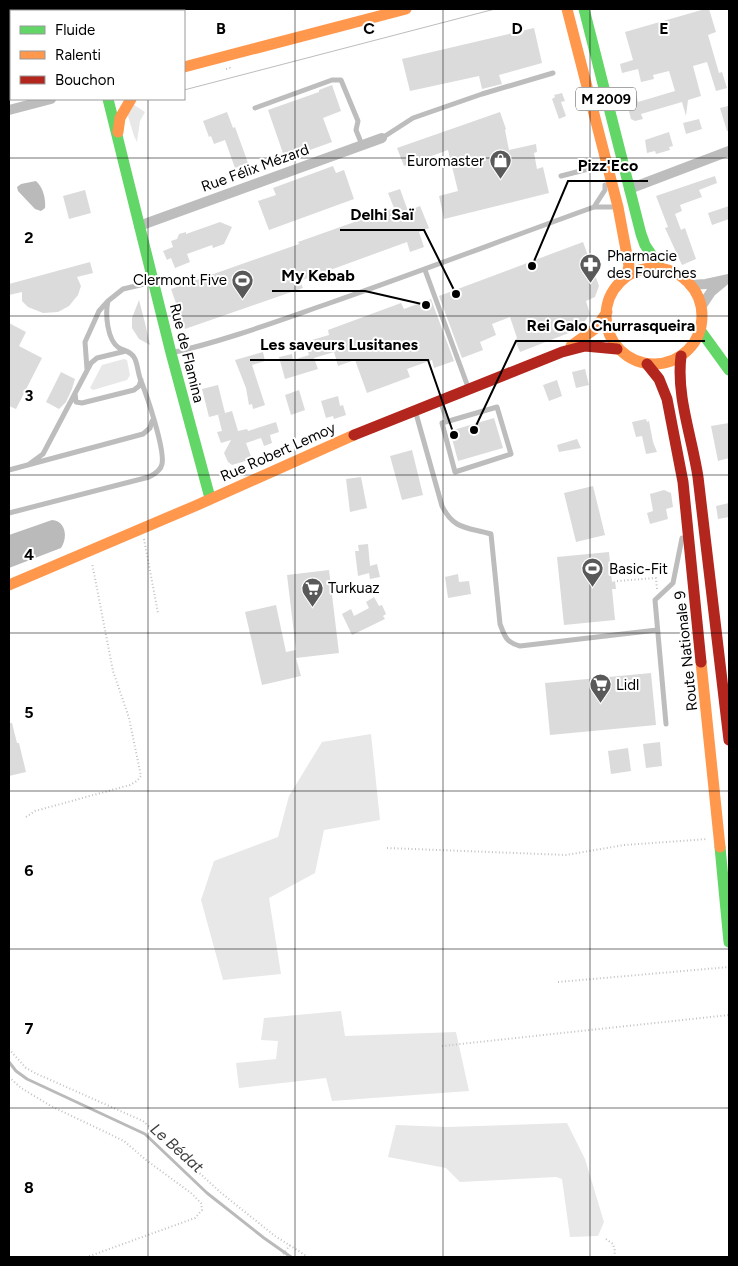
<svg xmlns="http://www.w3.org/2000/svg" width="738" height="1266" viewBox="0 0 738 1266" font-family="Figtree,sans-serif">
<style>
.green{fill:#e8e8e8}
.water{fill:#bababa}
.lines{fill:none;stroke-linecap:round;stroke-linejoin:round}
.stream{stroke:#bababa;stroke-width:3}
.building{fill:#dbdbdb}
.path{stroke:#c2c2c2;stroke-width:2;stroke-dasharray:1 2.5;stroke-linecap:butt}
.lane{stroke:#bdbdbd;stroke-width:5}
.street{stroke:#bdbdbd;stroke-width:10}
.fast{stroke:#63d668;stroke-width:11}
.slow{stroke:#ff974d;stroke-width:11}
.jam{stroke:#b3261e;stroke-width:11}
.tram{stroke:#bdbdbd;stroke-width:1}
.grid{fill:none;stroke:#000;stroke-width:1;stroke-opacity:0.55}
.labels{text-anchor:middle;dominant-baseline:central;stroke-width:4;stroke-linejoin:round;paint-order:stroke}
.shield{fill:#fff;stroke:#4c4c4c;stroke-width:1}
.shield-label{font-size:14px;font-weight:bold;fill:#000}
.poi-label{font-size:15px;fill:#000;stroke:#fff;text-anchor:start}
.street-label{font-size:15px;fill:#000;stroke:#fff}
.water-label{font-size:16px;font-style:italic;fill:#3d3d3d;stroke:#fff}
.grid-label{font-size:16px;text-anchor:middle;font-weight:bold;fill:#000;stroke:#fff;stroke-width:4;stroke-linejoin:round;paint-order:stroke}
.leader{fill:none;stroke:#000;stroke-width:2}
.callout-dot{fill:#000;stroke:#fff;stroke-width:2}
.callout-label{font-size:16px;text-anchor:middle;font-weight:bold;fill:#000;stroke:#fff;stroke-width:4;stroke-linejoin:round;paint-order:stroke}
</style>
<rect width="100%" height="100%" fill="#fff"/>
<path class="green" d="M133 104 145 112 140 121 137 142 134 136 127 113Z
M124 359 127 360 130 375 127 380 93 390 90 388 102 365Z
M371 734 380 820 324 830 315 873 269 898 281 974 223 980 201 900 214 861 278 837 289 796 322 742Z
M341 1011 345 1036 456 1032 469 1091 332 1101 326 1078 239 1088 236 1063 276 1059 278 1041 261 1040 264 1018Z
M567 1123 585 1159 604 1222 598 1236 570 1237 562 1179 556 1177 460 1182 446 1168 388 1157 396 1125 447 1127Z"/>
<path class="water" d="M36 181C43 187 46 199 45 208L41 211 35 209 18 191 17 187 21 184Z
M52 520C66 521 68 538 61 548L9 568V535Z"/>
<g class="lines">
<path class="stream" d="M9 1062 16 1071 27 1079 145 1134 207 1193 264 1238 291 1257"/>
</g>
<path class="building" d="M705 9H709L716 32 708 35 719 73 722 72 727 88 716 91 707 62 693 66 701 96 688 100 686 116 682 102 641 114 643 119 635 121 631 119 624 93 635 90 638 102 675 91 669 71 653 75 654 79 641 82 638 69 622 73 620 64 633 60 625 32Z
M534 28 542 63 499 75 502 84 482 89 479 76 410 91 402 59Z
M332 85 341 111 323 118 332 142 285 159 268 110 319 92V90Z
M562 93 565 101 561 102 566 116 559 119 552 99 555 97 554 95Z
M728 106 729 131H727L720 108Z
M227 112 233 128 235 127 248 163 235 168 225 140 214 144 211 136 209 137 203 121Z
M500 112 506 129 505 130 509 150 536 144 537 152 534 153 537 169 543 167 549 193 444 219 439 196 458 191 448 150 404 166 397 148Z
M699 119 702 129 686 134 683 123Z
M669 132 673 146 669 147 670 150 656 154 655 151 647 153 645 140Z
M333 166 336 173 344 170 354 199 269 230 258 201 276 195 273 188Z
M715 176 717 183 699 190 702 197 680 205 682 211 675 214 681 230 685 228 696 259 682 265 665 228 668 227 656 196Z
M400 189 408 211 420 206 429 228 419 232 424 247 410 252 407 242 300 281 303 288 185 329 171 289 299 244 298 242 394 208 388 193Z
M85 190 91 213 69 219 63 196Z
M729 206V219L712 225 708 213Z
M220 222 232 227 224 244 213 248 212 245 187 254 190 262 175 268 171 258 167 260 163 251 173 247 171 241 177 239 179 234 186 232V234Z
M583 242 599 286 595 297 586 301 590 314 579 329 520 352 515 340 517 338 510 317 492 324 496 335 480 342 483 350 462 358 439 296Z
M90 262 93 273 77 277 81 286 78 295 69 306 58 312 43 313 28 307 22 301V292L9 295V284Z
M431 299 454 361 434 368 432 360 407 369 410 377 367 393 355 360 338 366 334 352 314 358 318 369 285 379 279 357 292 354 293 360 309 355 305 342 329 335 328 330 401 303 404 309Z
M139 300 145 323 150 345 139 339 132 328V318Z
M9 323 26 332 19 346 42 358 16 409 9 406Z
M263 352 265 361 252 365 265 405 253 409 252 404 249 405 246 388 235 360Z
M585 369 589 385 576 388 572 372Z
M61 372 75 379 72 389 66 402 59 409 46 402Z
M557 380 562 396 549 401 543 385Z
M218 385 225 413 209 417 202 389Z
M299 390 305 410 291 415 285 395Z
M338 396 340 406 343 405 346 415 334 419 333 416 326 418 321 401Z
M232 411 238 431 247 429 248 431 276 422 279 432 270 435 272 443 264 446 261 438 246 443 252 459 232 465 228 462 224 453 231 440 221 443 217 432 222 431 218 415Z
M494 418 503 448 458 461 450 431Z
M646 419 647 422 649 421 653 442 657 452 646 454 642 436 636 437 632 422Z
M729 423V458L718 461 711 426Z
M577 439 581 448 559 452 557 445Z
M412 450 423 495 402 500 390 456Z
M361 477 367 508 350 512 346 479Z
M593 486 605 535 576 542 564 493Z
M664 490 671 493 673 507 666 509 668 519 650 524 647 513 653 511 650 494Z
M729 503V517L718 519 716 506Z
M368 544 370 566 377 564 380 577 370 579 369 573 358 576 355 551H359L358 545Z
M609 552 612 582 615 581 616 589H612L615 620 564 625 557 557Z
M329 570 339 653 296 658 301 676 262 685 245 612 276 605 286 652 296 650 287 575Z
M458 574 459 582 469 581 471 594 448 598 445 577Z
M374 597 379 606 382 605 386 614 383 616 385 619 352 635 342 614 351 609 354 616 369 608 366 602Z
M651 673 656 725 550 735 545 683Z
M9 723H12L17 743H19L26 772 9 776Z
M660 742 662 766 646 768 643 744Z
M628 748 631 771 611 774 608 751Z"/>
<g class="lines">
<path class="path" d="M72 9 73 11
M226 69 230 68 232 70
M144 539 158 613
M617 581 656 578 657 589
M26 817 35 811 130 785 137 781 141 776 129 718 113 671 92 563
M387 848 566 855 624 845 707 839
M558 982 729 967
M442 1046 729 1015
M9 1049 26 1068 37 1074 143 1121 220 1192 275 1236 308 1257
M9 1077 21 1088 51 1106 124 1141 146 1160 191 1193 201 1203 202 1210 195 1218 87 1257
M606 1239 613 1244 615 1251 614 1257
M281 1257 290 1245"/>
<path class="lane" d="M255 108 332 80H341L358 121 356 130 362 145
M382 138 413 118 482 94 553 73
M561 176 604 165
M594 207 605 190V185
M425 270 468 387
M171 353C224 341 275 322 327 304 416 273 505 239 594 207H615
M87 369 85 342 99 311 108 301 123 289 153 282
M75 393 76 402 82 403 134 390 139 386 141 380
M440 400 447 421
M497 407 511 454 455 472 442 423Z
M415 410 442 506C454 530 467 527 491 534L500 624C505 637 506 642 520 646L657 630
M28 465 43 454 91 363 97 358 126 351
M9 470 143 434 150 428 152 421
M9 513 149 477C155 474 161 470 162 464 165 449 147 396 141 381 138 374 138 366 135 359 132 352 125 351 119 348 107 340 105 314 108 301
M666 724 655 600 673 583 682 538"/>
<path class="street" d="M9 110 51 99
M629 189 729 151
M139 226 382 138
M690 285 706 284 729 279
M701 307 711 292 723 282"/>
<path class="fast" d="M584 9 641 234 645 245 661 269
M108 99 171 353 210 498
M700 330 729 370
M720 847 729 942"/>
<path class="slow" d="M567 9 618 207 629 266 626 277
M184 67 406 9
M118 132 120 118 131 99
M606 316a48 48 0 1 1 96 0a48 48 0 1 1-96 0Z
M571 346 596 328 607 312
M9 585 195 506 354 435
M701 662 720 847"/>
<path class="jam" d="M88 9 89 11
M681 356C676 396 692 437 698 477L729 740
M647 364 659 379 667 399 683 482 701 662
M354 435 562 352 585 346 617 349"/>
<path class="tram" d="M102 9 103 11
M184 90 495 9"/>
</g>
<path class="grid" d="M148 9V11M295 9V1257M443 9V1257M590 9V1257M148 99V1257M9 158H729M9 316H729M9 475H729M9 633H729M9 791H729M9 949H729M9 1108H729"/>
<defs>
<symbol id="shop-pin" viewBox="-11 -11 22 30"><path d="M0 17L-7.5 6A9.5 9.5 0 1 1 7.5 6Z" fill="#595959" stroke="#fff"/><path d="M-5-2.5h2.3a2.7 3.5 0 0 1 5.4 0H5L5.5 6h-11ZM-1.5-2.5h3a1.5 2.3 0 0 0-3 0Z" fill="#fff"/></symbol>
<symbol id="pharmacy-pin" viewBox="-11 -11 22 30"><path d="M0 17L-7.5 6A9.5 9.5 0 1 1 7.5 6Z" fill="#595959" stroke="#fff"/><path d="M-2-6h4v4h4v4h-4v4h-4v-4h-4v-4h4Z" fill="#fff"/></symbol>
<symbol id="stadium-pin" viewBox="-11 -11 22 30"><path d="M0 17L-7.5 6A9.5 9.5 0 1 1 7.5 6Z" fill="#595959" stroke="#fff"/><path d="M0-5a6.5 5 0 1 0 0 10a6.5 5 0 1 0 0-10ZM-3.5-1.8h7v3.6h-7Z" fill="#fff"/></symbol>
<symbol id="supermarket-pin" viewBox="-11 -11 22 30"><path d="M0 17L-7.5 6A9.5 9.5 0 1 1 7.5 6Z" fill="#595959" stroke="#fff"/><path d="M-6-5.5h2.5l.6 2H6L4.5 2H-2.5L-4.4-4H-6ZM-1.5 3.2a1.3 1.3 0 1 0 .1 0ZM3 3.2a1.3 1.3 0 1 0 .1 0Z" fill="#fff"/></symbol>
</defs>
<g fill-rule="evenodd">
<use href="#shop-pin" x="488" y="148" width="25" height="34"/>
<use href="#pharmacy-pin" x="578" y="252" width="25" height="34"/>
<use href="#stadium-pin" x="230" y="268" width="25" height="34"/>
<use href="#stadium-pin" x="580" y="556" width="25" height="34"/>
<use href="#supermarket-pin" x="300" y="576" width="25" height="34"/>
<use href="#supermarket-pin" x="588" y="672" width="25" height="34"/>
</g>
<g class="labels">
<rect class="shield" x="576" y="87.5" width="60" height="23" rx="4"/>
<g class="shield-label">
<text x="606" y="99">M 2009</text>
</g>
<g class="poi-label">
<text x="484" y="161" text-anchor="end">Euromaster</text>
<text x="607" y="256">Pharmacie<tspan x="607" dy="17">des Fourches</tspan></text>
<text x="227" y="280" text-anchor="end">Clermont Five</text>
<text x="609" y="569">Basic-Fit</text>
<text x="328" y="588">Turkuaz</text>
<text x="616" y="685">Lidl</text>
</g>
<g class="street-label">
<text transform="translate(255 168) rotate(-20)">Rue Félix Mézard</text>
<text transform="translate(187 353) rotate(76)">Rue de Flamina</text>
<text transform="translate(278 452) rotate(-24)">Rue Robert Lemoy</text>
<text transform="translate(686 651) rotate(-96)">Route Nationale 9</text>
</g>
<g class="water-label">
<text transform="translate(177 1148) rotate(42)">Le Bédat</text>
</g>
</g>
<g class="grid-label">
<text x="221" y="34">B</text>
<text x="369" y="34">C</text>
<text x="517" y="34">D</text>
<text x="664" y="34">E</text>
<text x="29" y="243">2</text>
<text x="29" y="401">3</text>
<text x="29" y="560">4</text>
<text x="29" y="718">5</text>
<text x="29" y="876">6</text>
<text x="29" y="1034">7</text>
<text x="29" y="1193">8</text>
</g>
<path class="leader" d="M532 266L568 181H648M456 294L424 230H340M426 305L365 291H272M474 430L516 341H705M454 435L428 360H250"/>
<g class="callout-dot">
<circle cx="532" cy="266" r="5"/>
<circle cx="456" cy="294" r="5"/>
<circle cx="426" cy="305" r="5"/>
<circle cx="474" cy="430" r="5"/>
<circle cx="454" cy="435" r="5"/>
</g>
<g class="callout-label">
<text x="608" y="171">Pizz'Eco</text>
<text x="382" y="220">Delhi Saï</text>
<text x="318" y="281">My Kebab</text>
<text x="611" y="331">Rei Galo Churrasqueira</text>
<text x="339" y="350">Les saveurs Lusitanes</text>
</g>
<rect width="738" height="1266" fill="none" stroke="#000000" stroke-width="20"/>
<rect x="10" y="10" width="175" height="90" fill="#ffffff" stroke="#999999"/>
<rect x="20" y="26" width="25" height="8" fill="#63d668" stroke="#999999"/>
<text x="55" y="35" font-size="15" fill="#000000">Fluide</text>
<rect x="20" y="51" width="25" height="8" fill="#ff974d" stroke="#999999"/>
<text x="55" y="60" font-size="15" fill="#000000">Ralenti</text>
<rect x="20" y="76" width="25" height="8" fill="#b3261e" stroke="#999999"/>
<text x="55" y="85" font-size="15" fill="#000000">Bouchon</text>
</svg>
